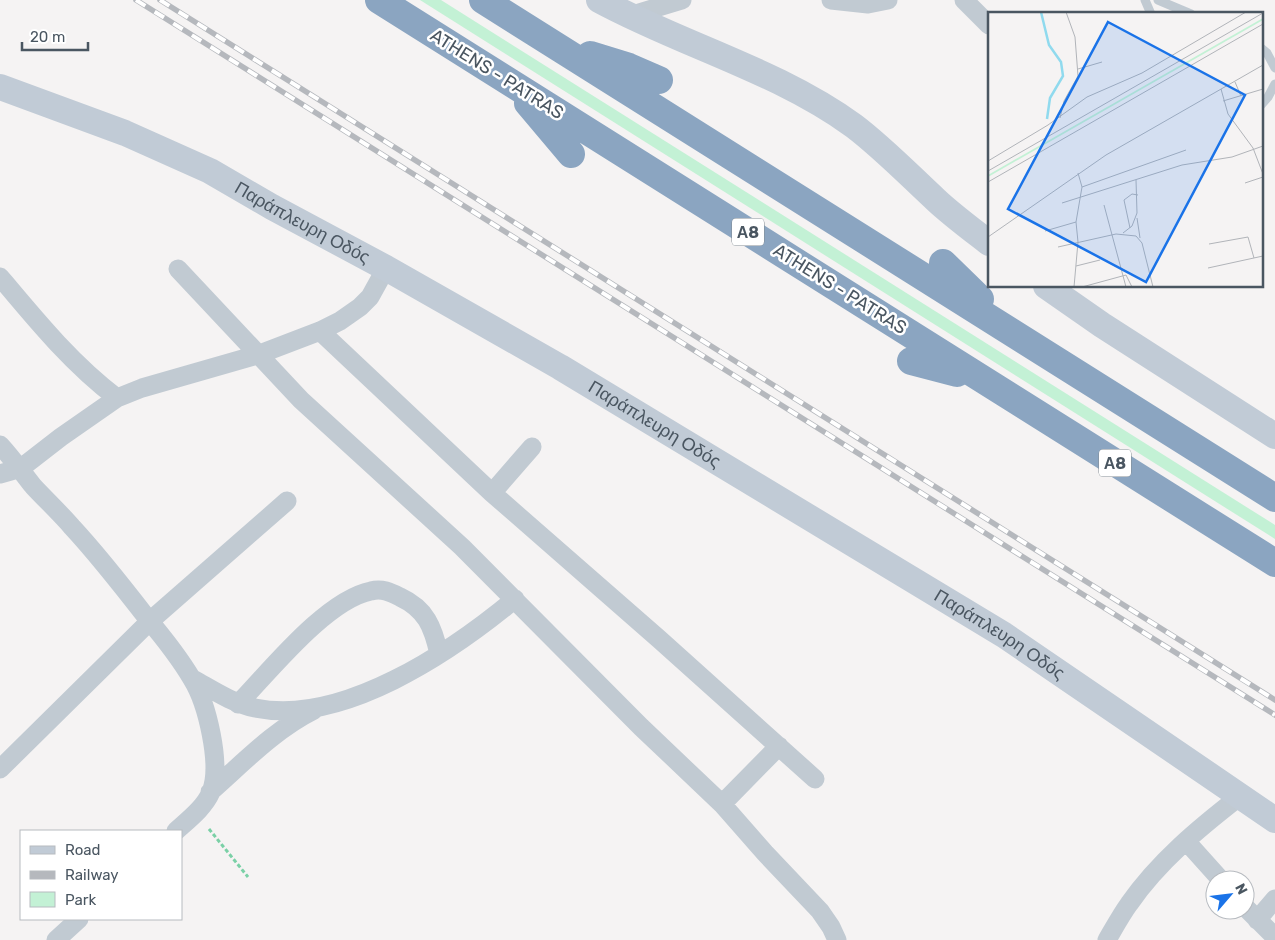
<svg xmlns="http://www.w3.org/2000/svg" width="1275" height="940" viewBox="0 0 1275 940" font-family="Rubik,sans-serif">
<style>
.green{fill:#c3f1d5}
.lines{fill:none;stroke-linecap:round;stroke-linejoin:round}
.path{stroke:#7ad0a6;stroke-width:3;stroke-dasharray:4 2.5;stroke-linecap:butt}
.lane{stroke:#c1cad2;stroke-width:9}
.street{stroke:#c1cad2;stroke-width:19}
.secondary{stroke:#c1cbd6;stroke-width:26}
.highway{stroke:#8ba5c1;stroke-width:28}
.rail-casing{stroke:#b5b8bd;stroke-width:5.5}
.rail{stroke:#fff;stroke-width:4;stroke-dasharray:11;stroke-linecap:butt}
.labels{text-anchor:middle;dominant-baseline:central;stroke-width:5;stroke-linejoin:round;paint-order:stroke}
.shield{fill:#fff;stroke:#808990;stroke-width:1}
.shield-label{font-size:16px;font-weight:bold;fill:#4a5661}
.street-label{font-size:18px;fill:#4a5661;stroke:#fff}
.inset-river{fill:none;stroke:#90daee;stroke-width:2.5}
.inset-road{fill:none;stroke:#b1b4b9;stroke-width:1}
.view{fill:#1a73e8;fill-opacity:0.15;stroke:#1a73e8;stroke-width:2.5}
.inset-edge{fill:none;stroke:#4a5661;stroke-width:2.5}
</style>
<rect width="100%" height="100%" fill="#f5f3f3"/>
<path class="green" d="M420 0H441L1275 525V539Z"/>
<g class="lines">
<path class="path" d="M209 829 248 877"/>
<path class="lane" d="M1145 0 1151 14
M1158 0 1191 14
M1261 48 1267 53 1275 68
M1261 105 1268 97 1275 84"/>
<path class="street" d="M831 0 868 4 888 0
M964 0 989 25
M629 16 682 0
M178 269 301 400 462 547 641 727 722 804 765 853 820 911 831 927 837 940
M0 277C36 320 72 364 117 398
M320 331 492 493 659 639 815 779
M0 445C12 458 22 472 33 486 46 500 60 513 72 527 99 556 123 587 147 618 163 637 179 657 192 679 207 703 222 765 211 792 204 808 188 820 176 831
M0 474 21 468 61 437 117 398 142 388 257 355 320 331 340 321 360 307 370 297 386 268
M492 493 532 447
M193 679C213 690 232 703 255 708 342 726 451 652 515 599
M238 704C270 671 326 600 371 591 382 588 390 592 400 597 426 609 433 627 439 654
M0 769 150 621 287 501
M210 792C243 763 274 730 314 710
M722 804 779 746
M1186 841 1221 880
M1245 907 1275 937
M1257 920 1275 899
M56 940 79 919
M1107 940C1114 928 1121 915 1129 904 1158 862 1199 828 1239 797"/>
<g class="secondary">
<path d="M599 0C682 45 777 70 854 126 883 148 909 175 936 200 952 215 971 229 989 243"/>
<path id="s1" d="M0 87 125 133 210 171 272 207 386 268 560 367 1004 635 1275 820"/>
<path d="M1046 286 1102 325 1275 436"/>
</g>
<path class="highway" d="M379 0 1275 563
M483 0 1275 498
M590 55 629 67 659 80
M528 103 571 154
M943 263 980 299
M911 361 957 373"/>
<defs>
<path id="rail" d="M136 0 1275 715
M160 0 1275 700"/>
</defs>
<use href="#rail" class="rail-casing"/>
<use href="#rail" class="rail"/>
</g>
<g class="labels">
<g class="shield">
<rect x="732" y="218.5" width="32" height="27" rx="4"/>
<rect x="1099" y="449.5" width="32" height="27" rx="4"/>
</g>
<g class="shield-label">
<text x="748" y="232">Α8</text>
<text x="1115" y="463">Α8</text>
</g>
<g class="street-label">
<text transform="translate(497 74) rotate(32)">ATHENS - PATRAS</text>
<text stroke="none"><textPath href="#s1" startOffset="332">Παράπλευρη Οδός</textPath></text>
<text transform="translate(840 289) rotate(32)">ATHENS - PATRAS</text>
<text stroke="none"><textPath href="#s1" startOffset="738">Παράπλευρη Οδός</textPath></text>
<text stroke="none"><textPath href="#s1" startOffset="1142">Παράπλευρη Οδός</textPath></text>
</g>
</g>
<g transform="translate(988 12)">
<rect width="275" height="275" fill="#f5f3f3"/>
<path d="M275 6V8L0 165V163Z" fill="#c3f1d5"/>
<path class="inset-river" d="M53 0 61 33 73 50 75 64 62 86 59 107"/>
<path class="inset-road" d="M90 57 114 50M247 70 253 84M233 77 240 102 265 136 275 162M235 89 275 77M72 106 76 89 90 64 87 25 78 0M0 149 60 113 99 85 154 61 258 0M0 159 275 1M0 170 275 12M257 171 275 165M94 175 198 138M74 191 194 153 244 145 275 134M116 193 138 275M149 206 152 226M142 216 136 188 144 182 150 183M57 219 88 210M135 221 144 214 149 201 148 168M0 225 118 143 275 53M221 232 260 225 266 246M70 235 128 222 148 224 154 231 165 275M88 254 112 248M220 256 275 244M86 275 90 230 88 210 94 175 90 161M94 275 138 263 144 275"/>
<path class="view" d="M120 10 257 83 158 270 20 197Z"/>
<rect width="275" height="275" class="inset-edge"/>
</g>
<rect x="20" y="830" width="162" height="90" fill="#ffffff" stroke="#b7bbc0"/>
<rect x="30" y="846" width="25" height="8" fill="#c1cbd6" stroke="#b7bbc0"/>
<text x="65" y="855" font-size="15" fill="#4a5661">Road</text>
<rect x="30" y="871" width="25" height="8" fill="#b5b8bd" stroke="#b7bbc0"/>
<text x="65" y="880" font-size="15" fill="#4a5661">Railway</text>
<rect x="30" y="892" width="25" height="15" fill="#c3f1d5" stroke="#b7bbc0"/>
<text x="65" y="905" font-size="15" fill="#4a5661">Park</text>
<g transform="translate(1230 895) rotate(62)"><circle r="24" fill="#ffffff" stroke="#b7bbc0"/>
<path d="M0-4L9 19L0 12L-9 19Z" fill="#1a73e8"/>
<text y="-8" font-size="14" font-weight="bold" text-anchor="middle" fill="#4a5661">N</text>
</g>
<path d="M22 42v8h66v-8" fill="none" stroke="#4a5661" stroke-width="2.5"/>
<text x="30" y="42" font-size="15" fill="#4a5661" stroke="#ffffff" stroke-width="4" paint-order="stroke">20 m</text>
</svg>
